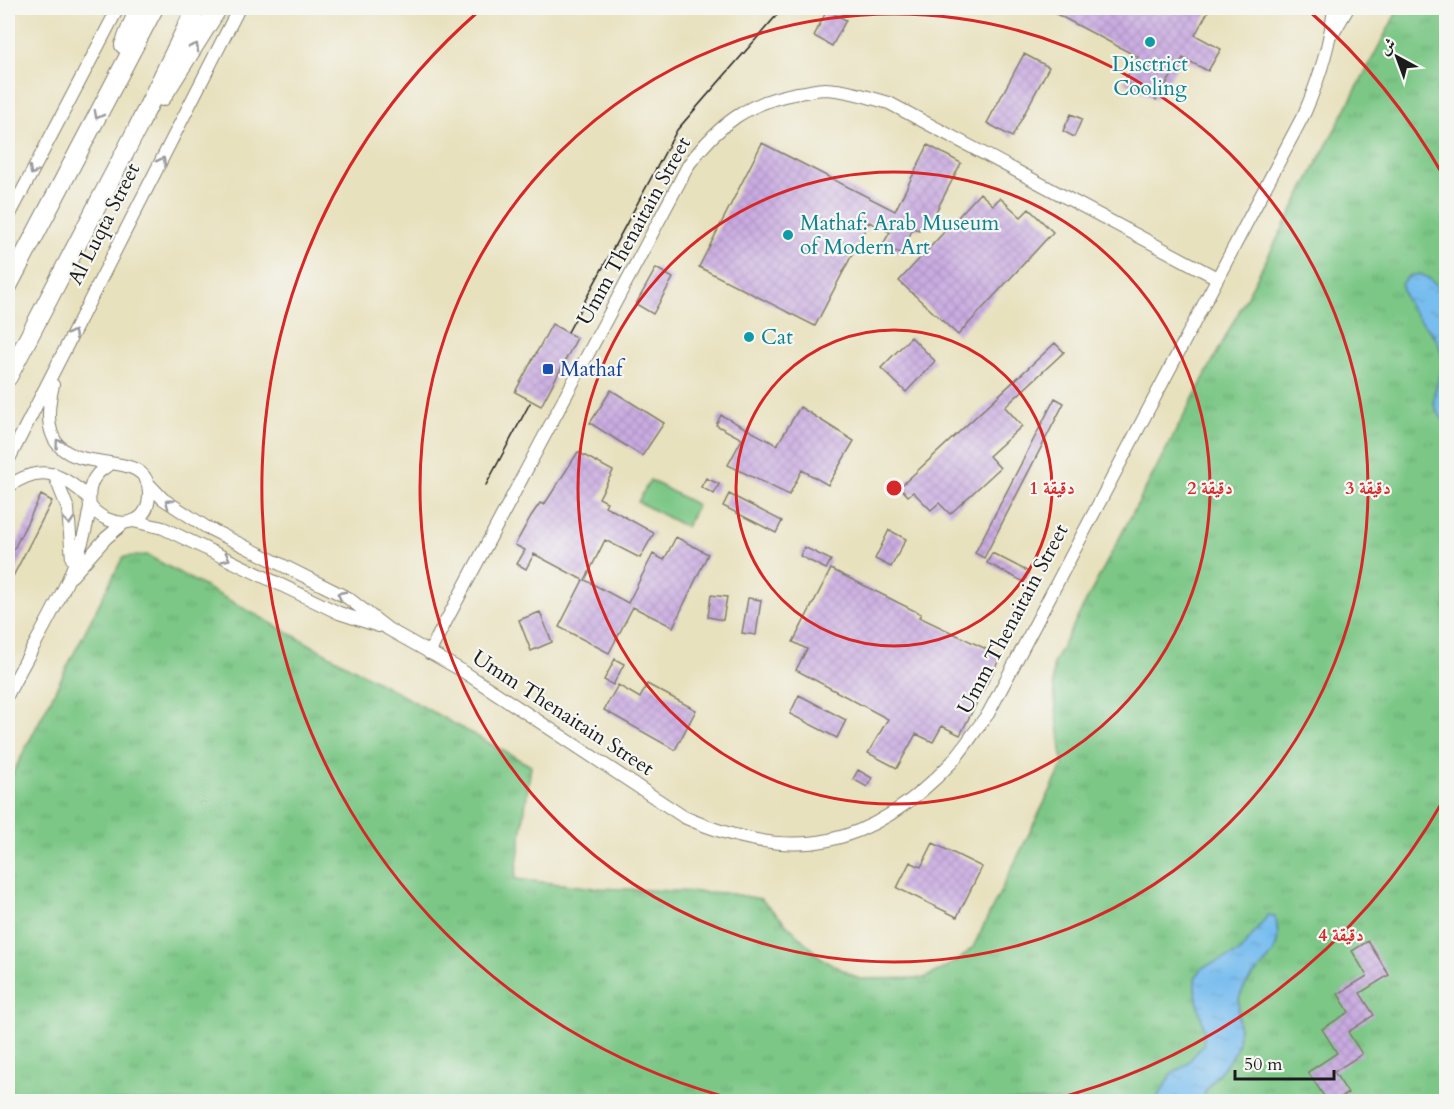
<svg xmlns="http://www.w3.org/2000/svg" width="1454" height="1109" viewBox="0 0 1454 1109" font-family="Cardo,Amiri,serif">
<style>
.grass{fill:url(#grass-tufts);stroke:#4c7251;stroke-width:1.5}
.garden{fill:#7bc786;stroke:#4c7251;stroke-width:1.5}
.water{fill:url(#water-ripples);stroke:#4a6c86;stroke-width:1.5}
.building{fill:url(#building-cross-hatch)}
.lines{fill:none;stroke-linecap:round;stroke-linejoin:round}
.minor-casing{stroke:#827e6d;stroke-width:14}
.primary-casing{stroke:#827e6d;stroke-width:20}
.minor{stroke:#fff;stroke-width:12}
.primary{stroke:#fff;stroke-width:18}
.tram{stroke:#1c1c1c;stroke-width:1.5}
.oneway{stroke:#999}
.ring{fill:none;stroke:#d62828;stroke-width:3}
.culture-dot{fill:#0f9aa8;stroke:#f6f6f2;stroke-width:2}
.transit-dot{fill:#1a4fb4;stroke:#f6f6f2;stroke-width:2}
.labels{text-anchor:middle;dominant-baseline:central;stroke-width:4.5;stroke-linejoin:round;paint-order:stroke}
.culture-label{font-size:21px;fill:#0d838f;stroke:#f6f6f2;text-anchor:start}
.street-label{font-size:21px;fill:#1c1c1c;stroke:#f6f6f2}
.transit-label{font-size:21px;fill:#164399;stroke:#f6f6f2;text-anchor:start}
.centre{fill:#d62828;stroke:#f6f6f2;stroke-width:3}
.ring-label{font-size:18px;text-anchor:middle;font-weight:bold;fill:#d62828;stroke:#f6f6f2;stroke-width:4.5;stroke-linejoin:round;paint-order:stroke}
</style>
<defs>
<pattern id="grass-tufts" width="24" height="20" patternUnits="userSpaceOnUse" patternTransform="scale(1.5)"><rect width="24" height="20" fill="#7bc786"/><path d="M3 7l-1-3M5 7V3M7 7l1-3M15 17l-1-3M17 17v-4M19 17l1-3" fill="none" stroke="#6aaa73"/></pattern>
<pattern id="water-ripples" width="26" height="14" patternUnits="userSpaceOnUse" patternTransform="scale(1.5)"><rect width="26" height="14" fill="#78bdef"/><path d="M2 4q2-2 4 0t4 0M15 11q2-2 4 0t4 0" fill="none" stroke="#67a2cc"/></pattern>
<pattern id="building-cross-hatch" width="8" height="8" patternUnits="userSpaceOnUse" patternTransform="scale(1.5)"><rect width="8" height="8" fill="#c9abe1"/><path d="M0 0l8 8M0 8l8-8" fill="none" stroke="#ac93c0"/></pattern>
</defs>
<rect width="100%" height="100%" fill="#f6f6f2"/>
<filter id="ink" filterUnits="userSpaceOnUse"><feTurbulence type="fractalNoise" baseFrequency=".0167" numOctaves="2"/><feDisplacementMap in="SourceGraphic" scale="12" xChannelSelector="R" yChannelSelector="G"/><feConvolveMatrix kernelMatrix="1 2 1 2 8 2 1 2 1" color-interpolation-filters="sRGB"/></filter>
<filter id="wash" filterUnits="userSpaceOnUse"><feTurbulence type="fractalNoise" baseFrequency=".008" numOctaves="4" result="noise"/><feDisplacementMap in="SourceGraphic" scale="24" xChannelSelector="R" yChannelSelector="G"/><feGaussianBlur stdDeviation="1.35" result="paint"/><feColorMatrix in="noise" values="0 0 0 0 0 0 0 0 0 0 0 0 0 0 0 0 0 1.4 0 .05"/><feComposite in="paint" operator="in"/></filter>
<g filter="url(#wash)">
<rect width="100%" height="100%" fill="#e8e1be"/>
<path class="grass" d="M1399 8H1446V1101H8V783L123 557 147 555 531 766 515 879 596 888 726 893 761 899 821 958 859 979 925 978 959 960 973 947 1063 765 1053 684V664Z"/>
<path class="garden" d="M650 480 697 505 686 527 638 502Z"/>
<path class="water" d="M1446 73V122C1440 116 1442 112 1440 104 1437 91 1436 84 1446 73Z
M1420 274 1430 279 1446 296V423C1418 393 1447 385 1442 355 1437 326 1403 316 1402 283L1409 276Z
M1268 915 1275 916C1288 964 1253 962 1240 996 1235 1012 1243 1036 1235 1051 1226 1069 1207 1081 1202 1101H1155L1171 1075 1186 1065 1203 1045 1204 1030 1195 990V978L1203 967 1239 953Z"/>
<g id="blocks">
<path class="building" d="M1045 8H1210L1195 35 1221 49 1208 71 1183 58 1156 100 1124 82 1138 57Z
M827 10 846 20 832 46 814 36Z
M1024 54 1049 67 1012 137 987 123Z
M1071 114 1082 119 1074 137 1063 131Z
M762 143 895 211 928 145 961 163 929 225 920 227 919 230 913 228 902 253 887 249 889 247 883 244 890 232 869 222 815 326 699 267Z
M980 193 993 205 1000 198 1021 217 1029 209 1053 232 958 335 899 281Z
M656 268 673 278 653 314 636 304Z
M552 324 577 338 541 406 515 392Z
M911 337 935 361 906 392 881 368Z
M1055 343 1064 352 1005 407 1022 426 989 456 1000 468 950 514 939 503 931 510 913 492 908 496 900 487Z
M611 390 664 423 642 456 590 423Z
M1055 398 1064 403 984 558 975 553Z
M800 407 854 441 828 485 802 470 789 495 728 465 742 439 716 425 721 415 777 445Z
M578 452 613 471 599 498 607 502 605 506 654 533 640 558 605 540 585 580 628 603 653 554 664 560 676 537 708 554 673 627 633 607 609 653 559 627 583 580 534 554 526 569 517 564 525 550 515 545 531 516 540 503 544 505Z
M706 478 719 484 714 494 701 487Z
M729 494 782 521 776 533 723 506Z
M41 495 52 501 8 586V561Z
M889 530 906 539 891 567 875 559Z
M804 547 831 560 826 569 800 556Z
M992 553 1029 572 1024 582 987 563Z
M831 569 921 614 919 617 1001 656 960 735 942 726 933 742 916 734 897 768 868 753 888 719 796 670 807 649 793 642Z
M711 595 727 597 723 620 708 617Z
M748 598 761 600 756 635 742 633Z
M540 612 552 642 531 651 519 620Z
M615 659 624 664 613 685 604 680Z
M647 684 696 710 675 750 604 710 618 685 640 698Z
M799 695 846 720 837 738 790 714Z
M858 770 872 778 867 787 853 779Z
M933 843 982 867 957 917 897 888 910 862 921 867Z
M1368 941 1389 975 1360 993 1374 1015 1348 1032 1362 1054 1334 1072 1348 1093 1335 1101H1327L1308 1072 1337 1053 1322 1029 1349 1012 1338 994 1367 976 1352 951Z"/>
</g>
</g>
<g filter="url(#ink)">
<use href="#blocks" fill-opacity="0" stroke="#827e6d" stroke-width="1.5"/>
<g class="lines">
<defs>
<path id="minor" d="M1334 32 1348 8
M8 218 118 8
M53 385C25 501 149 433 149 493 150 530 109 530 90 506 87 486 93 473 111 464
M8 461 239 8
M54 474 68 509 72 559
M147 482 163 499 206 527 348 598 388 629 461 670 684 817C793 865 870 849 952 762 965 747 976 729 988 714L1305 112C1320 77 1330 45 1334 8
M8 487C41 463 61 473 89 498
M133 521 163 528 339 613 379 626
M72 576 106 538 124 523
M429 653 689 164C719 124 748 102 798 93 807 92 817 89 825 89 847 90 868 97 889 103L1217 278
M8 694C38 634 81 574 90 506"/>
<path id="primary" d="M124 45 139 8
M162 97 218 8
M8 286 154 8
M8 377 137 129 196 8"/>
</defs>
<use href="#minor" class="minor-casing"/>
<use href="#primary" class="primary-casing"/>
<use href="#minor" class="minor"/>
<use href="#primary" class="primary"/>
<path class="tram" d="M568 332 677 130 783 8
M486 485 530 403"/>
</g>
<defs><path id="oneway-chevron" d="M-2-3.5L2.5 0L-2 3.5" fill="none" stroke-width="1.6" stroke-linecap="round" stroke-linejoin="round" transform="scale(1.5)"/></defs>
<g class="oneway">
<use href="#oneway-chevron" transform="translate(195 47) rotate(-60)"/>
<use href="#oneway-chevron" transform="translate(98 115) rotate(118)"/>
<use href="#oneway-chevron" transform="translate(162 161) rotate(-63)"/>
<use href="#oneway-chevron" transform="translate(33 171) rotate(118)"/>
<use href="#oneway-chevron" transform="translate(73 334) rotate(-63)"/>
<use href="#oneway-chevron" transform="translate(59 443) rotate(-126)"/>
<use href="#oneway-chevron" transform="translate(169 503) rotate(-143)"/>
<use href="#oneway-chevron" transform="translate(69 521) rotate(86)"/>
<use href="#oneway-chevron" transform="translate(226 558) rotate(25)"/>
<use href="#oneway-chevron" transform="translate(341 595) rotate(-152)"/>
</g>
</g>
<g class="ring">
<circle cx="894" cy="488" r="158"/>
<circle cx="894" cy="488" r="316"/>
<circle cx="894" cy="488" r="474"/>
<path d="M1444 799A632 632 0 0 1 1047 1101M741 1101A632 632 0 0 1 479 11M1309 11A632 632 0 0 1 1444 177"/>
</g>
<g class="culture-dot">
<circle cx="1150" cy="42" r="6"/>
<circle cx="788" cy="235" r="6"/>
<circle cx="749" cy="337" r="6"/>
</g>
<rect class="transit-dot" x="542" y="363" width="12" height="12" rx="3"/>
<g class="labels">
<g class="culture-label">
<text x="1150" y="64" text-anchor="middle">Disctrict<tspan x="1150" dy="24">Cooling</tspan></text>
<text x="800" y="223">Mathaf: Arab Museum<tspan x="800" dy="24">of Modern Art</tspan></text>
<text x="761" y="337">Cat</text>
</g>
<g class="street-label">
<text transform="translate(104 224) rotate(-63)">Al Luqta Street</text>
<text transform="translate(634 231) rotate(-61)">Umm Thenaitain Street</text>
<text transform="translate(1013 619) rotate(-62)">Umm Thenaitain Street</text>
<text transform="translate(563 713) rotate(33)">Umm Thenaitain Street</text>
</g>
<g class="transit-label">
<text x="560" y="369">Mathaf</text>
</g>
</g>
<circle cx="894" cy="488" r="9" class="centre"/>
<g class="ring-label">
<text x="1052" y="494">1 دقيقة</text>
<text x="1210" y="494">2 دقيقة</text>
<text x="1368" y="494">3 دقيقة</text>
<text x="1341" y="941">4 دقيقة</text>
</g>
<rect width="1454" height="1109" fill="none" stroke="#f6f6f2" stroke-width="30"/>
<g transform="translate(1397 57) rotate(319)" stroke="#f6f6f2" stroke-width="4.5" paint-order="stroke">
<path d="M0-4.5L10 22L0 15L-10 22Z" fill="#1c1c1c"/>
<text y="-9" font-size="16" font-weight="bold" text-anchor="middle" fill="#1c1c1c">ش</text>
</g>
<path d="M1235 1070v9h99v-9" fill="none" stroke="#1c1c1c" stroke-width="3"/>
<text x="1244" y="1070" font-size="18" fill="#1c1c1c" stroke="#f6f6f2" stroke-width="4.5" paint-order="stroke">50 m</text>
</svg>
